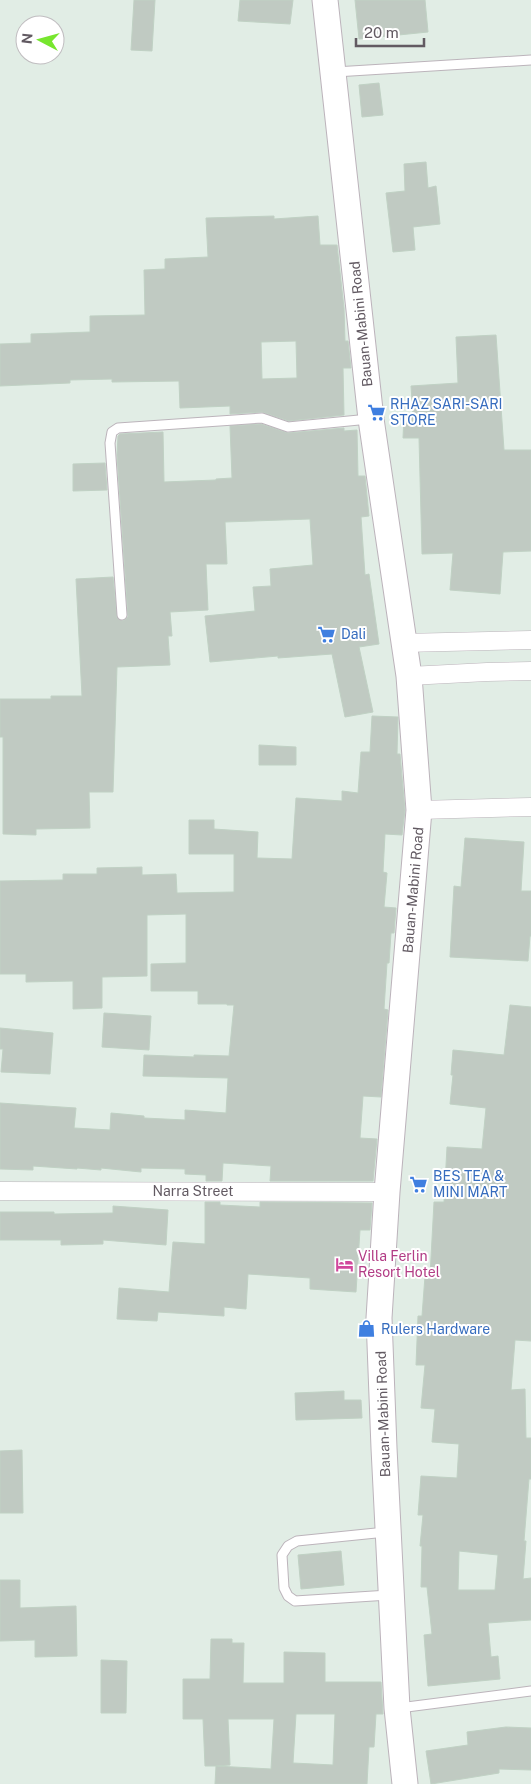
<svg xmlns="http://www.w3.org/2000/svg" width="531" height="1784" viewBox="0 0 531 1784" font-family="'Public Sans',sans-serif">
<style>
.building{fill:#c0cac2;stroke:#c0d1c4;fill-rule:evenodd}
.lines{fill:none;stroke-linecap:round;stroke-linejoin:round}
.service-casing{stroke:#bcb4bb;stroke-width:11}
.minor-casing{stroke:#bcb4bb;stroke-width:19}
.secondary-casing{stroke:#bcb3bb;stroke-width:27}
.service{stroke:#fff;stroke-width:9}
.minor{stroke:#fff;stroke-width:18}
.secondary{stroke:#fff;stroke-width:25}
.labels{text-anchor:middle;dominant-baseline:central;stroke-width:4;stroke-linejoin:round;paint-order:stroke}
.street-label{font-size:14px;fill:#625a62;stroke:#fff}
.shop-label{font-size:14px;fill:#366cbe;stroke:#fff;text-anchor:start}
.hotel-label{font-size:14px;fill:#b23c85;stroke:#fff;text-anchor:start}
</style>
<rect width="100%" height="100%" fill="#e1ede5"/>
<path class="building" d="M134 0H155L152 51 131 50Z
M240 0H293L290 24 238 21Z
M355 0H425L428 32 359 39Z
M379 83 383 115 362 117 359 85Z
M426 162 428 188 436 186 440 224 413 227 415 250 393 252 386 193 405 191 404 164Z
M274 216V219L318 216 320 245H337L344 308 345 341H348L351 368H343L344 415 289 421 262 412 230 414V406L180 408 179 381 112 382V379L70 380V383L0 386V344L31 343V334L90 332V316L145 315 144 270 165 269V259L208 257 206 218ZM296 341 297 378 262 379 261 342Z
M496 335 504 450H531V551L503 552 500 594 450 590 453 553 422 554 419 438H403L404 416H413L411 386 458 383 456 337Z
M261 424 288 433 344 428V431L357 430 358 476H365L369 516 361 517 365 575 369 574 379 644 359 647 373 712 345 717 332 654 278 658V656L210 662 205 616 255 611 253 587 271 586 270 569 313 565 310 519 225 522 227 564H206L208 610 170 612 172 636H168L170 665 117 667 113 792H89L90 828 36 829V835L3 834V737H0V699H51V696H82L76 579 113 577 117 618 123 621 128 617 117 455 118 436 120 434 163 432 164 482 216 480V479L232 478 230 426Z
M105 463 107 490 73 491V464Z
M372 716 398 717 397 754H400L405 810 402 835 385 834 383 872 387 873 384 907 396 908 394 933H391L389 963H387L384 1009 388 1010 381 1097 363 1096 360 1138 377 1139 373 1181H270L271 1166 223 1163 222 1181H206V1175L185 1174V1169L141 1168V1172L101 1168V1170L77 1168V1169L33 1166V1170L0 1169V1103L76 1108 74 1128 110 1130 111 1113 144 1116V1118L185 1120V1110L226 1113 228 1078 143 1076 144 1055 194 1057V1055L229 1056 234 1005H227V1004H198V991H151V964L186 963V914L147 915V976L102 977V1008L73 1009V981L26 982V974H0V881L63 880V874H97V868L142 867V875L176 874 177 893 234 892V854H189V820H214V829L258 832 257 858 292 859 296 798 342 801V791L358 793 361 752H370Z
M259 745 296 747V765H259Z
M465 838 524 842 521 891H531V936H530L528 961 450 957 454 886 461 887Z
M510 1005 531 1007V1341L515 1340 511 1390 525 1389 526 1438H531V1479H529L524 1541H526L523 1579 531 1578V1620L488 1623 491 1657 498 1656 500 1679 428 1686 424 1635 432 1634 427 1587H421L422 1546H420L423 1515H418L421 1476 457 1478 459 1444 432 1442 435 1409 421 1408 425 1365H416L418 1316H422L425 1276H430L434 1202H444L447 1147 482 1149 486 1108 450 1104 453 1075H451L453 1050 504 1055ZM459 1551 498 1555 495 1590H458Z
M104 1013 151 1016 149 1050 102 1047Z
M0 1028 53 1033 50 1074 1 1072 3 1049H0Z
M205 1202H220V1205L260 1207V1202L372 1203 370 1230H360L356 1292 310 1289V1278L248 1274 246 1309 224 1307V1316L158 1312 157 1321 117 1319 119 1288 169 1292 173 1242 205 1244Z
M113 1206 168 1210 166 1245 103 1240V1244L61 1245V1240H0V1212H54V1214L113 1213Z
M344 1391V1400H361L362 1418 296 1420 295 1393Z
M22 1450 23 1513H0V1451Z
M341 1551 344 1585 301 1589 298 1555Z
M0 1580H20V1608L76 1606 77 1656 35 1657V1640L0 1641Z
M211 1639H232V1643H244L243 1683H284V1652L325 1653V1682H381L383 1714H376L374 1747H369L367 1784H215L216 1766H205L203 1719H183V1679H210ZM296 1714H335L333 1765 293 1763ZM228 1719H274L271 1769 216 1766 230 1765Z
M101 1660 127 1661 126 1713H101Z
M506 1727 531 1728V1770L499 1769V1773L431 1784 426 1751 468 1745 467 1732Z"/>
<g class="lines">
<defs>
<path id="service" d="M335 72 531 60
M122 615 110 443 112 432 118 428 262 418 288 427 369 419
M386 1532 297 1541 288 1546 282 1555 284 1588 288 1596 295 1601 389 1595
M399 1708 531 1691"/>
<path id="minor" d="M403 643 531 640
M409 676 487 672 531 671
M419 810 531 807
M0 1191 387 1192"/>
<path id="secondary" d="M325 0 371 419 409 676 419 810 387 1192 379 1318 384 1448 397 1708 405 1784"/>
</defs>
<use href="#service" class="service-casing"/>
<use href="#minor" class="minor-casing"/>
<use href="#secondary" class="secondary-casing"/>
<use href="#service" class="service"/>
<use href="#minor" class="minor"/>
<use href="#secondary" class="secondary"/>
</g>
<defs>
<symbol id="supermarket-bare" viewBox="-9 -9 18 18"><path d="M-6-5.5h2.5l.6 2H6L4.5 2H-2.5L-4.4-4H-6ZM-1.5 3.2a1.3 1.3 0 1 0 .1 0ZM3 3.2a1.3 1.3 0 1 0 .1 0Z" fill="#3f7fe0" stroke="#fff" stroke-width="2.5" paint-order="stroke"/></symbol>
<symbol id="hotel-bare" viewBox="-9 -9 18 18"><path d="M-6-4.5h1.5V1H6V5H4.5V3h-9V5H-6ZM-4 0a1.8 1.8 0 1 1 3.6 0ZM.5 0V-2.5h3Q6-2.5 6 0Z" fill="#d1479c" stroke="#fff" stroke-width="2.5" paint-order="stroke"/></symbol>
<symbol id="shop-bare" viewBox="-9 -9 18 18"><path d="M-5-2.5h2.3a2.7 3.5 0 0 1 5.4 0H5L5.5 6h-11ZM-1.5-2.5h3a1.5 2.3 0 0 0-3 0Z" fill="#3f7fe0" stroke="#fff" stroke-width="2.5" paint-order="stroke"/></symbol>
</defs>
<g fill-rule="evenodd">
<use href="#supermarket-bare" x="364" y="400" width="25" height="25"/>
<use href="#supermarket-bare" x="314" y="622" width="25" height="25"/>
<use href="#supermarket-bare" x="406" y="1172" width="25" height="25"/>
<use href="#hotel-bare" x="332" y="1252" width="25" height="25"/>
<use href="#shop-bare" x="354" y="1316" width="25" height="25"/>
</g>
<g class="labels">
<g class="street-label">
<text transform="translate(361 324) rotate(-96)">Bauan-Mabini Road</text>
<text transform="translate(413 890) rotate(-85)">Bauan-Mabini Road</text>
<text x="193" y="1191">Narra Street</text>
<text transform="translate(383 1414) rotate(-92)">Bauan-Mabini Road</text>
</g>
<g class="shop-label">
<text x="390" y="404">RHAZ SARI-SARI<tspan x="390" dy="16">STORE</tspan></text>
<text x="341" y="634">Dali</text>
<text x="433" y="1176">BES TEA &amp;<tspan x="433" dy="16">MINI MART</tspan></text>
<text x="381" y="1329">Rulers Hardware</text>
</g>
<g class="hotel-label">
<text x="358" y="1256">Villa Ferlin<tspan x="358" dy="16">Resort Hotel</tspan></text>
</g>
</g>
<g transform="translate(40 40) rotate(276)"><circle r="24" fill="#ffffff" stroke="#c0bdc0"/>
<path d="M0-4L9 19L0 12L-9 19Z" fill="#77e62e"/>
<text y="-8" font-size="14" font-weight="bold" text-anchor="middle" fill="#625a62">N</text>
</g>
<path d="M356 38v8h68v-8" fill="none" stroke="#625a62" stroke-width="2.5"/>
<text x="364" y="38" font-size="15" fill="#625a62" stroke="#ffffff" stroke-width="4" paint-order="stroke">20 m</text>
</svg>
